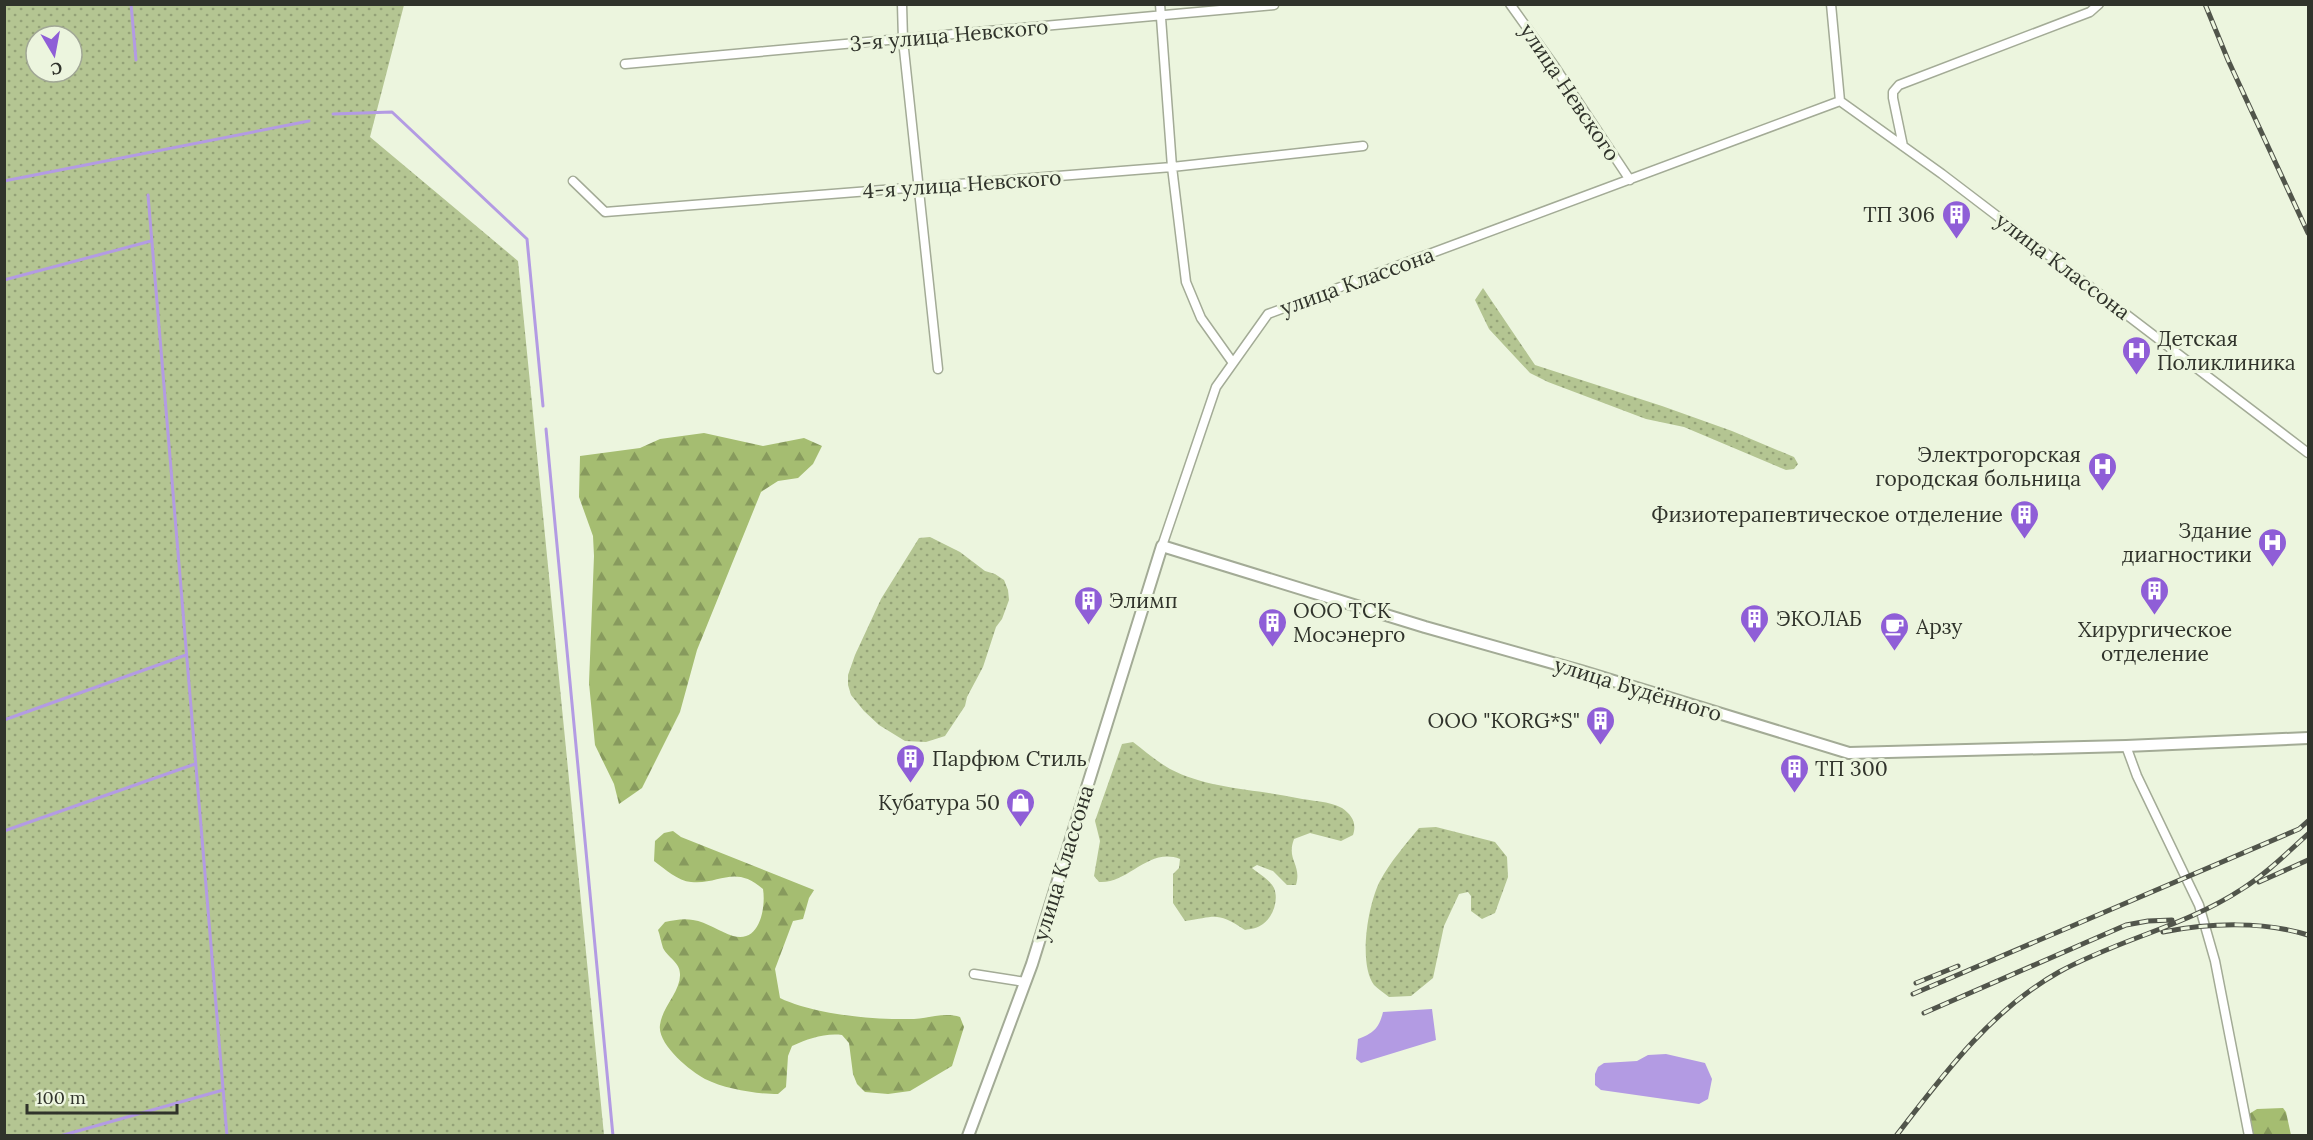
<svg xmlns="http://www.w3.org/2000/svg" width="2313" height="1140" viewBox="0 0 2313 1140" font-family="Lora,serif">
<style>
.grass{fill:url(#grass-dots);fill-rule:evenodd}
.forest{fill:url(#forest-firs)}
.water{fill:#b39be3}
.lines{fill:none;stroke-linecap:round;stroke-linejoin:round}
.stream{stroke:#b39be3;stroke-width:3}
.minor-casing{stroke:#a3ab96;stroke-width:11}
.tertiary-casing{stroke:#a3ab96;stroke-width:14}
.minor{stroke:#fff;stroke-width:8}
.tertiary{stroke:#fff;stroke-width:10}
.rail-casing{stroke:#51554b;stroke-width:5}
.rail{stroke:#ecf5de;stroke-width:3;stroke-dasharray:9;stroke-linecap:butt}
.labels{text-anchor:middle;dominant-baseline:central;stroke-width:6;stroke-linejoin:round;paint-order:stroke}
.street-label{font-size:21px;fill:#30332b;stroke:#ecf5de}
.poi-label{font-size:21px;fill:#30332b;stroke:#ecf5de;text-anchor:start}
</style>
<defs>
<pattern id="grass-dots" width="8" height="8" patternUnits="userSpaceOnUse" patternTransform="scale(1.5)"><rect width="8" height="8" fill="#b4c592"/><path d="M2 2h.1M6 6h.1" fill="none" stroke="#93a177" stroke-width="1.8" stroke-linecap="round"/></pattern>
<pattern id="forest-firs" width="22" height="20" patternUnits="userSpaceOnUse" patternTransform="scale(1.5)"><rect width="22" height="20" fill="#a5bd71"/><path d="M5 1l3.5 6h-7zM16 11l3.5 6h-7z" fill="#879a5d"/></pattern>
</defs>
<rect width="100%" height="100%" fill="#ecf5de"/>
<path class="grass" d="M5 4 404 5 370 137 518 261 604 1135H5ZM36 36H72V72H36Z
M1483 288 1535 365 1662 406 1732 431 1794 457 1798 464 1794 469 1786 470 1684 427 1646 419 1548 382 1530 373 1489 329 1475 300Z
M930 537 960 552 985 571 995 574 1004 580 1008 590 1009 600 1002 619 996 627 983 667 967 697 965 706 945 736 926 742 905 741 879 725 864 711 851 695 848 685V675L855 655 881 599 919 538Z
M1133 742C1146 752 1156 761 1170 769 1208 789 1256 789 1297 798 1310 801 1330 801 1342 808 1352 815 1357 823 1353 835L1341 841 1310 833 1294 839C1286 860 1302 864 1296 885H1287L1273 871 1257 865 1252 868C1259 874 1269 879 1274 888 1279 900 1273 917 1263 924 1258 928 1251 929 1245 930 1216 911 1216 917 1185 921L1173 903V874L1179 868 1180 859C1148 847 1129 884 1099 882L1094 876 1100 841 1095 821 1122 744Z
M1436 827 1495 842 1507 857 1508 877 1495 913 1482 919 1471 911V896L1468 892 1459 894 1444 926 1433 978 1411 996 1389 997C1384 993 1378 989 1374 985 1358 963 1368 904 1380 881 1390 862 1406 844 1419 828Z"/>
<path class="forest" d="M704 433 763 446 804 438 822 446 813 464 798 478 778 481 761 492 697 650 680 712 642 788 619 804 614 784 595 745 589 683 594 556 593 536 579 497 580 456 640 448 660 439Z
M673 831 681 837 814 890 809 898 803 919 793 921 775 969 780 998C815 1015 876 1020 914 1019 930 1018 945 1012 960 1017L964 1027 952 1066 910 1091 888 1094 865 1092 857 1084 853 1074 849 1043 842 1035C824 1033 808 1039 792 1046L788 1056 786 1087 778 1094C756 1094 725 1089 705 1079 690 1071 657 1044 660 1025 662 1007 681 991 680 974 680 962 668 958 663 948 661 942 660 935 658 930L665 922C674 920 684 918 693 920 707 922 720 932 733 936 760 944 766 907 763 889 734 864 720 885 691 882 678 881 665 869 654 861L655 841 664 833Z
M2283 1108 2286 1112 2291 1135H2252L2249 1114 2257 1109Z"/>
<path class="water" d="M1432 1009 1436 1040 1361 1063 1356 1059 1358 1039C1374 1033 1379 1028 1383 1012Z
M1666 1054 1705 1063 1712 1079 1708 1099 1699 1104 1601 1090 1595 1085V1074L1598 1067 1604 1063 1637 1061 1648 1055Z"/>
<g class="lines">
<path class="stream" d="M131 4 136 60
M333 114 392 112 527 239 543 406
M4 181 309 121
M148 195 227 1136
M4 280 151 241
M546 429 613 1136
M4 720 186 655
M4 831 195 764
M60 1136 223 1090"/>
<defs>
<path id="minor" d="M902 4 903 40 938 369
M1160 4 1172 167 1186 282 1201 318 1233 363
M1510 4 1555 67 1630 180
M1831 4 1840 101
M625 64 1274 5
M1840 101 1942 174 2308 453
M1903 146 1893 98V92L1899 85 2090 12 2099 4
M573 181 605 212 1172 167 1363 146
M1162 546 1216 387 1268 314 1840 101
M2126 746 2137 776 2199 905 2215 961 2249 1136
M974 974 1025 982"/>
<path id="tertiary" d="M968 1136 1032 964 1162 546 1425 627 1581 671 1849 753 2126 746 2308 738"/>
</defs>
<use href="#minor" class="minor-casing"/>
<use href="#tertiary" class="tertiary-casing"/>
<use href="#minor" class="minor"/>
<use href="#tertiary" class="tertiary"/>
<defs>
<path id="rail" d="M2205 4 2228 60 2308 233
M2259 882 2308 860
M2163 932C2209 923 2263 921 2308 935
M1916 983 1958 966
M1913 994 2299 829 2308 821
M1924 1013 2126 925 2148 921 2172 920
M1896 1136C1943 1075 1991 1010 2059 972 2117 940 2186 926 2242 889 2266 874 2287 853 2308 834"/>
</defs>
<use href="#rail" class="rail-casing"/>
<use href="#rail" class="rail"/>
</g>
<defs>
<symbol id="building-pin" viewBox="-11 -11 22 30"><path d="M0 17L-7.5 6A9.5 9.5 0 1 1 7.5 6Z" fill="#8f5ed7" stroke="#ecf5de"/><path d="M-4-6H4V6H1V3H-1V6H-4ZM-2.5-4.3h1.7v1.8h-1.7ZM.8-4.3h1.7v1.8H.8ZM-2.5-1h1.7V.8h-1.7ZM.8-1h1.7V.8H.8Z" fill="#fff"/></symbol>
<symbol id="hospital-pin" viewBox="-11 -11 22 30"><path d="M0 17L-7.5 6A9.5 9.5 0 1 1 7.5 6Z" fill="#8f5ed7" stroke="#ecf5de"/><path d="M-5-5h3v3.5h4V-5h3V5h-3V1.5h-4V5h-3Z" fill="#fff"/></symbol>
<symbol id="cafe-pin" viewBox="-11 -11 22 30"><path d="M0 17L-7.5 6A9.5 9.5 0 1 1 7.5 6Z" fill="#8f5ed7" stroke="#ecf5de"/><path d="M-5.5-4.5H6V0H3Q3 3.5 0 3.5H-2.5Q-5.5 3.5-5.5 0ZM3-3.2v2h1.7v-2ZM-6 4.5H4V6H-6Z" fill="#fff"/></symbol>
<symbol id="shop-pin" viewBox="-11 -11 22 30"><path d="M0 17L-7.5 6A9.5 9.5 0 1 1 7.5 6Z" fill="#8f5ed7" stroke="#ecf5de"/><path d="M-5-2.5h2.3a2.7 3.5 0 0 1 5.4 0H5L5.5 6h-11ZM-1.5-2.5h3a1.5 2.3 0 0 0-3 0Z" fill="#fff"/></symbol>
</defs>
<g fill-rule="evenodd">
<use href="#building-pin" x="1940" y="198" width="33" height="45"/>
<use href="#hospital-pin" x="2120" y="334" width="33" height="45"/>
<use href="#hospital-pin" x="2086" y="450" width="33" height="45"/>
<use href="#building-pin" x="2008" y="498" width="33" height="45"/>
<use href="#hospital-pin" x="2256" y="526" width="33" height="45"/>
<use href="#building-pin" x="2138" y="574" width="33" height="45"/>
<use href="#building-pin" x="1072" y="584" width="33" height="45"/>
<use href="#building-pin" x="1738" y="602" width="33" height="45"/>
<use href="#building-pin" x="1256" y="606" width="33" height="45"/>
<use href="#cafe-pin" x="1878" y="610" width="33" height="45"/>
<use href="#building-pin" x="1584" y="704" width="33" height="45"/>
<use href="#building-pin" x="894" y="742" width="33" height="45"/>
<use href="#building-pin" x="1778" y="752" width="33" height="45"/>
<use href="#shop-pin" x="1004" y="786" width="33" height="45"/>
</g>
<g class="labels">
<g class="street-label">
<text transform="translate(949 35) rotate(-5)">3-я улица Невского</text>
<text transform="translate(1570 92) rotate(56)">улица Невского</text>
<text transform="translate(962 184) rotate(-4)">4-я улица Невского</text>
<text transform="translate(2063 266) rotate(37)">улица Классона</text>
<text transform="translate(1357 281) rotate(-20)">улица Классона</text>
<text transform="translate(1638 689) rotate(17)">улица Будённого</text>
<text transform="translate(1063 863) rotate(-73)">улица Классона</text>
</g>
<g class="poi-label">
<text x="1935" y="214" text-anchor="end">ТП 306</text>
<text x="2157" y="338">Детская<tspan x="2157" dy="24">Поликлиника</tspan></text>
<text x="2081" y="454" text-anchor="end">Электрогорская<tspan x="2081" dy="24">городская больница</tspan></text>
<text x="2003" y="514" text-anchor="end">Физиотерапевтическое отделение</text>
<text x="2252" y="530" text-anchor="end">Здание<tspan x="2252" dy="24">диагностики</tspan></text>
<text x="1109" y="600">Элимп</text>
<text x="1293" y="610">ООО ТСК<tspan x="1293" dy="24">Мосэнерго</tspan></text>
<text x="1776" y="618">ЭКОЛАБ</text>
<text x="1916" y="626">Арзу</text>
<text x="2155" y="629" text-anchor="middle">Хирургическое<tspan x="2155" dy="24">отделение</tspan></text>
<text x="1580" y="720" text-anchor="end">ООО "KORG*S"</text>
<text x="932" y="758">Парфюм Стиль</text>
<text x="1815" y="768">ТП 300</text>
<text x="1000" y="802" text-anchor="end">Кубатура 50</text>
</g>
</g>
<rect width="2313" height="1140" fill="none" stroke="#30332b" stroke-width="12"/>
<g transform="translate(54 54) rotate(170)"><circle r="28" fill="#ecf5de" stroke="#a1a796" stroke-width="1.5"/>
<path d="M0-4.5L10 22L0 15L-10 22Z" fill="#8f5ed7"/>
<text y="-9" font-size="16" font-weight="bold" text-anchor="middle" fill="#30332b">С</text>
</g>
<path d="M27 1104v9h150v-9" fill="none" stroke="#30332b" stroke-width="3"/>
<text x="36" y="1104" font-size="18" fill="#30332b" stroke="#ecf5de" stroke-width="4.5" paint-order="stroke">100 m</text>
</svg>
